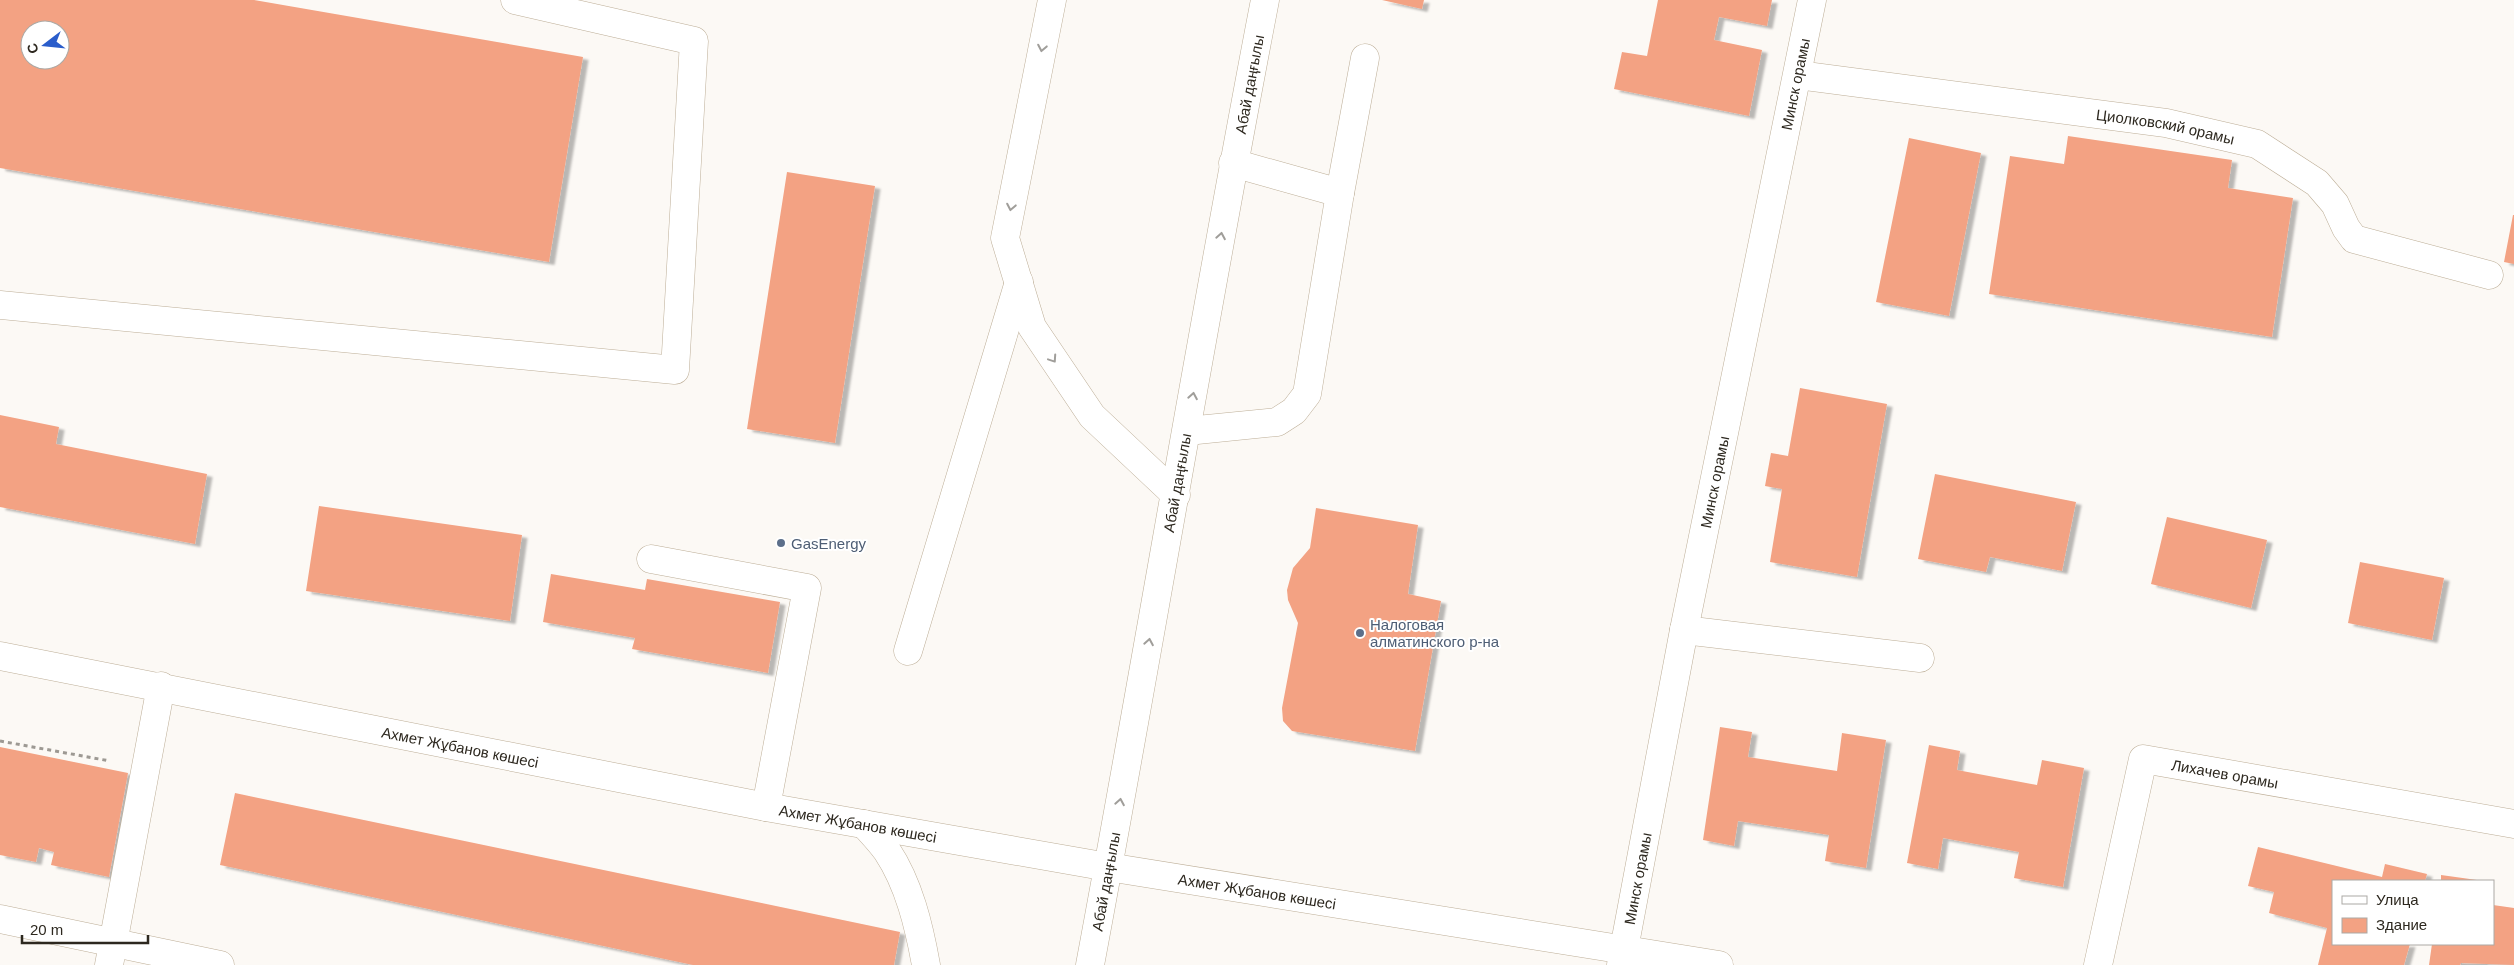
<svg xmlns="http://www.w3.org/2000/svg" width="2514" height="965" viewBox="0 0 2514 965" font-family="Helvetica,sans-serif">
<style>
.building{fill:#f3a283;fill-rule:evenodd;filter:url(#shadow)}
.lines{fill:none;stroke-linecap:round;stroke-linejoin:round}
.minor-casing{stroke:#bdae97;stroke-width:29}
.path{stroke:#9d9993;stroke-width:3;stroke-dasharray:4 4;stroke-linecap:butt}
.minor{stroke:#fff;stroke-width:28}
.oneway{stroke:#a09e9a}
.service-dot{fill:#5c6f8a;stroke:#fff;stroke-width:2}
.labels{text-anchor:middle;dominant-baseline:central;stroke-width:4;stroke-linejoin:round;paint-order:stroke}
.street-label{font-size:15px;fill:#2d281f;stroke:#fff}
.service-label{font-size:15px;fill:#4e5e75;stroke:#fff;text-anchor:start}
</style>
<defs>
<filter id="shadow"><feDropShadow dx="5.5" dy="3" stdDeviation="1" flood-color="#0004"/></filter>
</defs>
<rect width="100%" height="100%" fill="#fcf9f5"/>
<path class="building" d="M0 0H254L583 57 549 262 0 168ZM30 30H60V60H30Z
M1382 0H1424L1422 9Z
M1658 0H1772L1767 26 1719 17 1714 40 1762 50 1749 116 1614 89 1622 52 1647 56Z
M2068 136 2232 160 2228 188 2293 198 2272 337 1989 294 2010 156 2064 164Z
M1909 138 1981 153 1949 316 1876 302Z
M787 172 875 186 835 443 747 429Z
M2513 215H2514V264L2504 262Z
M1800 388 1887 404 1857 577 1770 562 1782 489 1765 486 1771 453 1788 456Z
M0 415 59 427 56 444 207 474 195 544 0 507Z
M1935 474 2076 502 2062 571 1990 557 1986 572 1918 559Z
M319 506 522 535 510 621 306 591Z
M1316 508 1418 525 1408 594 1441 601 1415 751 1292 731 1283 721 1282 708 1298 623 1288 600 1287 590 1293 568 1310 548Z
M2167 517 2267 540 2251 608 2151 584Z
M2360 562 2444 578 2432 640 2348 623Z
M551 574 645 590 647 579 780 602 768 673 632 649 635 638 543 622Z
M1720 727 1752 732 1748 757 1837 771 1842 733 1886 740 1866 868 1825 861 1829 835 1738 821 1734 846 1703 840Z
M1929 745 1960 751 1957 770 2037 785 2042 760 2084 768 2063 887 2014 878 2019 852 1943 838 1938 869 1907 863Z
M0 747 128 773 109 877 51 865 54 852 39 848 36 862 0 855Z
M235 793 900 932 894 965H693L220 865Z
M2258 847 2382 877 2385 864 2427 874 2425 881H2333V944H2410L2404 965H2318L2327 928 2269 913 2274 892 2248 886Z
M2441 875 2477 880V881H2441Z
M2493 905 2514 908V965L2461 963 2460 965H2429L2432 944H2493Z"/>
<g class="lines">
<defs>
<g id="minor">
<path d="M1052 0 1005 238 1032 327 1092 416 1176 495"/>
<path id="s1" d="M1798 75 2166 123 2257 144 2317 183 2335 204 2346 228 2354 239 2489 275"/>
<path d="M1340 193 1365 58"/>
<path d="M0 305 675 370 694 41 515 0"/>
<path d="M1187 431 1277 422 1294 411 1307 394 1340 193 1233 163"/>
<path d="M651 559 807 588 766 807"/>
<path d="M1684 630 1920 658"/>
<path d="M908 651 1019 282"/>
<path id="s2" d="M0 656 766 807 1108 867 1719 965"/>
<path d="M864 824C871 832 880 841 887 851 909 884 919 926 926 965"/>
<path d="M0 919 220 965"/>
<path d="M109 965 161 686"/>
<path id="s3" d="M1090 965C1150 644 1203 321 1265 0"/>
<path id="s4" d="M1621 965 1684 630 1812 0"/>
<path id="s5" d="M2098 965 2143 759 2514 824"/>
</g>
</defs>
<use href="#minor" class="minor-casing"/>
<path class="path" d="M0 741 110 761"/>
<use href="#minor" class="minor"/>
</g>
<defs><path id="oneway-chevron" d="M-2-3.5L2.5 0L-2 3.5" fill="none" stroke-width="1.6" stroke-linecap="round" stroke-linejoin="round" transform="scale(1.25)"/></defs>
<g class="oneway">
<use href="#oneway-chevron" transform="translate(1042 48) rotate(101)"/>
<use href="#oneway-chevron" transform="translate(1011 207) rotate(101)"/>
<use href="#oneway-chevron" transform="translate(1221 236) rotate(-80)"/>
<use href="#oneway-chevron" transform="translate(1053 359) rotate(56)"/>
<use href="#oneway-chevron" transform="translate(1193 396) rotate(-80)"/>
<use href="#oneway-chevron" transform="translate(1149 642) rotate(-80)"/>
<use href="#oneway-chevron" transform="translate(1120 802) rotate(-80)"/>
</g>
<g class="service-dot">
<circle cx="781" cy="543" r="5"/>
<circle cx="1360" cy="633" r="5"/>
</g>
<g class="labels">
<g class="street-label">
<text stroke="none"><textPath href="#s3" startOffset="895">Абай даңғылы</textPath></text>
<text stroke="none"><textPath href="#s4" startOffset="898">Минск орамы</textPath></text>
<text stroke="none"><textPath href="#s1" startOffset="371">Циолковский орамы</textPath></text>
<text stroke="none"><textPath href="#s4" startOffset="492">Минск орамы</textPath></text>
<text stroke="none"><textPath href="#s3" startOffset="490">Абай даңғылы</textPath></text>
<text stroke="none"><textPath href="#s2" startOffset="469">Ахмет Жұбанов көшесі</textPath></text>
<text stroke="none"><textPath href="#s5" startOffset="294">Лихачев орамы</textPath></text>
<text stroke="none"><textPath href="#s2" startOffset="874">Ахмет Жұбанов көшесі</textPath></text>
<text stroke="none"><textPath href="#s4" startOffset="88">Минск орамы</textPath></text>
<text stroke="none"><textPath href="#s3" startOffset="85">Абай даңғылы</textPath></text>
<text stroke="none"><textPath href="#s2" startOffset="1279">Ахмет Жұбанов көшесі</textPath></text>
</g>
<g class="service-label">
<text x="791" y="543">GasEnergy</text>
<text x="1370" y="624">Налоговая<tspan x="1370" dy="17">алматинского р-на</tspan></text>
</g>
</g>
<rect x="2332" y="880" width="162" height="65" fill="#ffffff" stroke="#aba9a5"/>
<rect x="2342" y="896" width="25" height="8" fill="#ffffff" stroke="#aba9a5"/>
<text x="2376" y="905" font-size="15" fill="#2d281f">Улица</text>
<rect x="2342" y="918" width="25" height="15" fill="#f3a283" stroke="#aba9a5"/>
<text x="2376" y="930" font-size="15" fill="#2d281f">Здание</text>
<g transform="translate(45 45) rotate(254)"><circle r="24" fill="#ffffff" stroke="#aba9a5"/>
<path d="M0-4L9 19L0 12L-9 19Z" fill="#2a5dcb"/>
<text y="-8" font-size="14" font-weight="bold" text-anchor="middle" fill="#2d281f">С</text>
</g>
<path d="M22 935v8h126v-8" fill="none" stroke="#2d281f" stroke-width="2.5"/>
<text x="30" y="935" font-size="15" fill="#2d281f" stroke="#ffffff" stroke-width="4" paint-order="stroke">20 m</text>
</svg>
